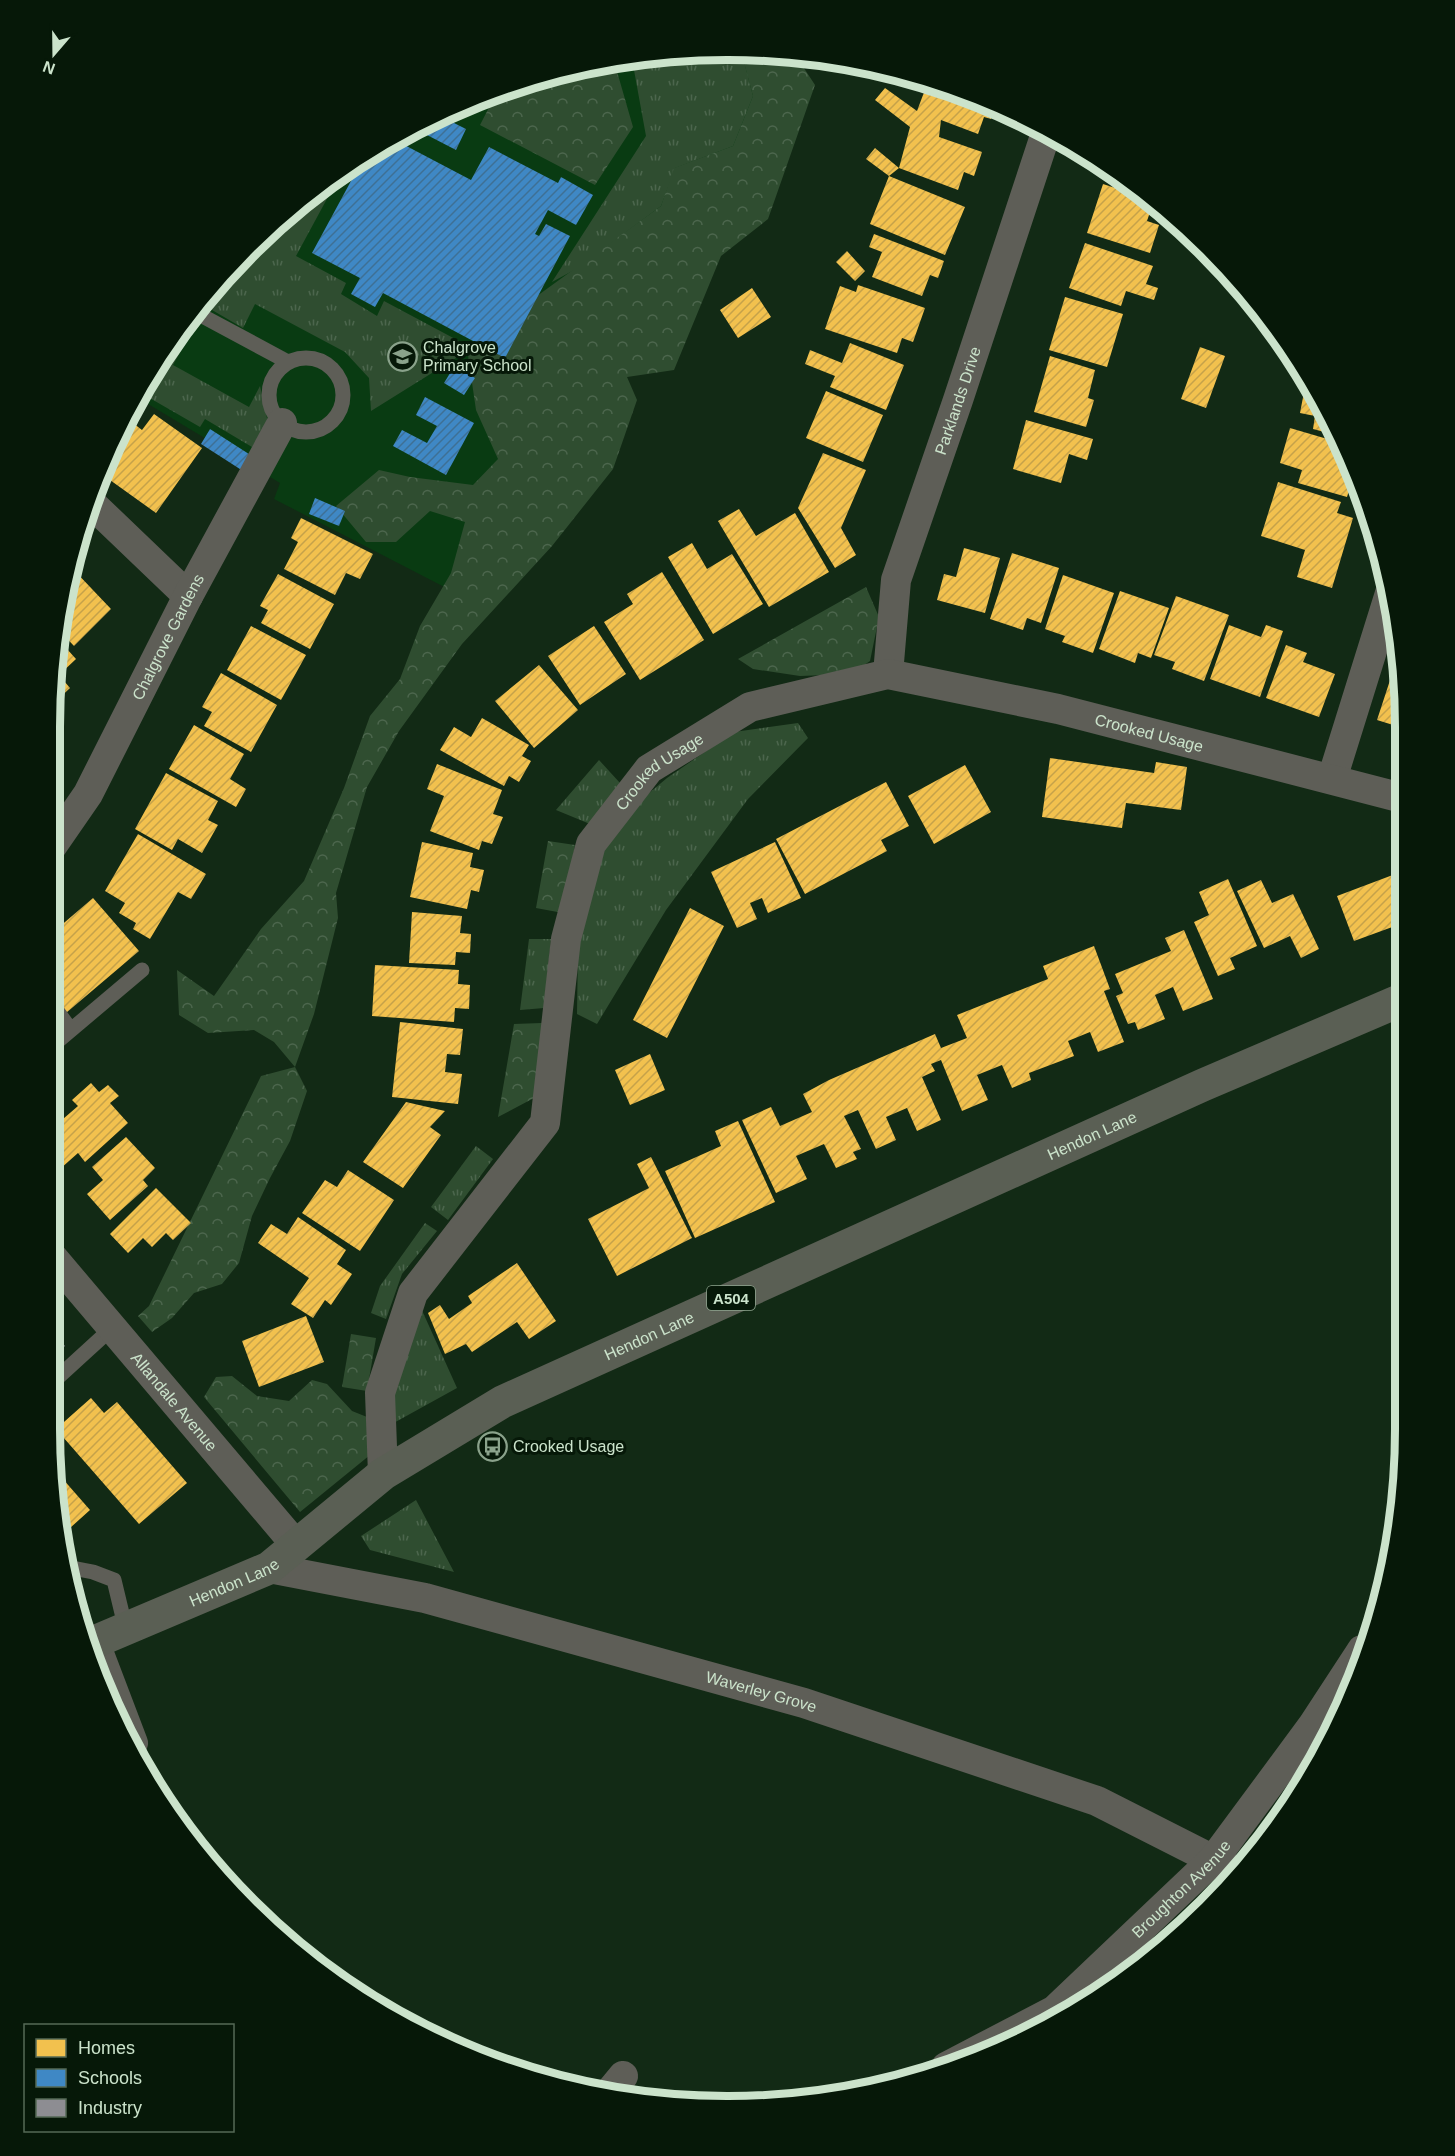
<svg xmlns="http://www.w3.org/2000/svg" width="1455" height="2156" viewBox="0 0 1455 2156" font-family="Arial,sans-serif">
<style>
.built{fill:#093b12}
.grass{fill:url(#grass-tufts)}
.forest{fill:url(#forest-crowns)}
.homes{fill:url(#homes-hatch)}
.schools{fill:url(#schools-hatch)}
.industry{fill:url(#industry-hatch)}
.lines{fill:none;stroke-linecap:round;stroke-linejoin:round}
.lane{stroke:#5e5e57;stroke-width:15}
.street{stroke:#5e5e57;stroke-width:30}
.primary{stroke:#5a5f54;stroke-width:33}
.labels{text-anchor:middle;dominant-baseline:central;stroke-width:6;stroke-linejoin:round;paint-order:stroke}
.shield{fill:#061808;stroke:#90a690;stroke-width:1.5}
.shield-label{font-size:15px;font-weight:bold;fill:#cbe3cb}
.poi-label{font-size:16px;fill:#cbe3cb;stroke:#061808;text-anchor:start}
.street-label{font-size:16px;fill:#cbe3cb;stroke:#061808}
.rim{fill:none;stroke:#cbe3cb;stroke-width:8}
</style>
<defs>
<pattern id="grass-tufts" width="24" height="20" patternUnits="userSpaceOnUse" patternTransform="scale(1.5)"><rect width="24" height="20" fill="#2f4d30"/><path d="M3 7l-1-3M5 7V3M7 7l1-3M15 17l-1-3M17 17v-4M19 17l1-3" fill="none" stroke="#4c664d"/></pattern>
<pattern id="forest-crowns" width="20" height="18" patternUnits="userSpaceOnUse" patternTransform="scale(1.5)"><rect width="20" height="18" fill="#2f4d30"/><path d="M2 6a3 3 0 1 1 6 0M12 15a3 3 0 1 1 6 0" fill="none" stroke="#4c664d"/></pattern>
<pattern id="homes-hatch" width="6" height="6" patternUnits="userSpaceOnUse" patternTransform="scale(1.5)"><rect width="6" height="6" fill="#f2c14e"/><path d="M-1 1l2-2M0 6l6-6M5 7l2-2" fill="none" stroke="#c5a24a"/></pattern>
<pattern id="schools-hatch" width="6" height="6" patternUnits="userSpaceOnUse" patternTransform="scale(1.5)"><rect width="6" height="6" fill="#3f88c5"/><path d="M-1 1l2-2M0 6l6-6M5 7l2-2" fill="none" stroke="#3e7095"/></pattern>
<pattern id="industry-hatch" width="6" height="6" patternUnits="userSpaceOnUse" patternTransform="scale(1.5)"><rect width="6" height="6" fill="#8d8d92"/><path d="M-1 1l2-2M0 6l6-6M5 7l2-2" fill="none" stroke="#757778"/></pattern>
</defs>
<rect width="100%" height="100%" fill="#122a15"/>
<path class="built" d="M727 50 787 55 691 273 485 608 274 499 280 483 138 398 189 315 248 248 351 164 468 101 595 63Z"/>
<path class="grass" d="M701 52 742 54 753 96 733 146 675 168 661 206 576 269 552 282 646 136 632 59Z
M342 171 296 256 346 283 341 294 377 316 384 301 472 348 371 411 369 378 345 352 255 304 243 328 200 303 248 248Z
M185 322 193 329 173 365 249 407 260 386 268 423 252 447 205 419 200 427 141 393Z
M798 723 808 738 748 799 666 910 597 1024 577 1014 578 947 591 872 622 816 667 778 734 732Z
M599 760 620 783 590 824 556 810Z
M529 939H551L544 1008 520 1010Z
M476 1146 493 1159 448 1220 431 1207Z
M425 1223 437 1231 402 1274 386 1319 371 1313 380 1286Z
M420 1306 457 1388 390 1425 388 1398Z
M416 1500 454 1572 370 1550 361 1536Z"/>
<path class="forest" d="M727 50 796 56 815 85 768 219 721 256 674 370 627 377 637 400 613 469 552 546 462 644 399 731 367 787 336 893 338 918 314 1014 295 1067 307 1091 290 1141 270 1178 252 1216 239 1263 222 1284 194 1293 172 1318 152 1332 138 1316 149 1306 261 1076 295 1067 274 1042 254 1030 208 1033 179 1015 177 970 214 996 261 929 304 881 344 788 370 716 400 679 420 626 451 573 465 522 430 511 396 542H366L336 506 379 470 410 477 473 485 498 459 476 410 468 355 482 332 515 312 661 206 674 168 733 146 753 96 742 55 701 52Z
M614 61 633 127 595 185 480 125 497 92 595 63Z
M866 587 879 617 870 661 851 674 800 676 753 669 738 659Z
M548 841 575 845 563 913 536 908Z
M542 1023 534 1098 498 1117 514 1024Z
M351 1334 376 1338 367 1391 342 1387Z
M232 1376 257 1396 289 1401 312 1380 327 1384 352 1411 367 1417 370 1455 300 1512 204 1397 216 1377Z"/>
<path class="homes" d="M926 87 944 94 946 89 987 101 996 106 991 119 984 117 978 134 941 120 939 137 982 152 974 176 964 172 958 190 899 168 910 127 875 100 885 88 917 111Z
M875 148 899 168 889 176 866 159Z
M1111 169 1138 192 1107 181Z
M889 176 965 207 945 255 870 224Z
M1103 184 1146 198 1153 203 1147 221 1159 225 1150 253 1087 233Z
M874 234 944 261 938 278 930 275 922 296 872 277 882 252 869 247Z
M1085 243 1153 266 1146 284 1158 288 1154 300 1126 291 1121 306 1069 288Z
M847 251 865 271 855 281 836 262Z
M858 285 925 308 913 342 902 338 897 353 825 329 840 286 856 292Z
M752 288 771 317 738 338 720 310Z
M1065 297 1123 314 1107 367 1049 350Z
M850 343 904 365 886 410 830 387 835 376 805 364 810 350 842 363Z
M1200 347 1225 356 1206 408 1181 399Z
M1050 356 1095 370 1088 398 1094 400 1086 427 1034 412Z
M826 391 883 415 863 462 806 438Z
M1304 392 1315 395 1336 435 1313 429 1315 416 1300 413Z
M154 414 202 448 156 513 103 475 115 440 129 420 142 430Z
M1026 420 1093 439 1087 460 1069 454 1061 483 1013 469Z
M1290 428 1341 443 1355 471 1347 497 1298 483 1302 470 1280 463Z
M823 453 866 470 841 528 856 555 835 568 798 508Z
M1278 482 1341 502 1337 513 1353 518 1332 588 1297 577 1305 550 1261 536Z
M739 509 756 536 795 513 829 572 769 607 718 521Z
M301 518 373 554 360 579 346 573 335 595 284 569 298 542 291 538Z
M692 543 707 569 732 554 763 604 713 634 668 557Z
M964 548 1000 558 985 613 937 600 944 574 956 577Z
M1012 553 1059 568 1041 623 1027 618 1023 630 990 619Z
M72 568 111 609 74 646 59 630 62 596Z
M662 572 704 640 640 680 604 622 633 604 627 594Z
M278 574 334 604 310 649 261 623 268 610 260 606Z
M1063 575 1114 593 1093 653 1062 642 1065 636 1045 629Z
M1120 591 1169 608 1151 658 1138 653 1135 663 1099 649Z
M1176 596 1229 615 1204 681 1172 669 1175 662 1154 655Z
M1229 625 1261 637 1266 625 1283 631 1260 697 1210 679Z
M251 626 306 655 281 700 227 670Z
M594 626 626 674 580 705 548 656Z
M58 639 76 659 59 675 70 688 52 705Z
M1286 645 1307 653 1303 662 1335 674 1319 717 1266 698Z
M539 665 578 710 534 748 495 701Z
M1394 668 1400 670 1406 729 1377 720Z
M221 673 277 705 251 752 204 726 212 712 202 707Z
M482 718 529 745 522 756 531 761 519 782 509 776 504 786 440 750 454 727 471 737Z
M194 725 244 754 230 779 246 789 236 807 169 769Z
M1050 758 1154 773 1156 762 1187 767 1181 810 1126 803 1122 828 1042 817Z
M437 764 502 790 493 814 503 817 492 844 482 841 479 850 430 831 444 796 427 789Z
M965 765 991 812 934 844 908 796Z
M166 773 218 801 208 820 218 825 202 853 178 839 172 850 135 829Z
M886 782 909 826 881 840 887 851 805 894 776 839Z
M138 834 206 874 191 899 178 892 150 939 133 929 136 923 119 913 125 903 105 891Z
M422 842 473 853 470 867 484 870 479 892 471 890 467 909 410 897Z
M775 842 801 898 768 913 762 898 750 903 757 919 737 928 711 872Z
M1406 870V922L1354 941 1337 896Z
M1228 879 1257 946 1230 958 1235 969 1218 976 1194 922 1209 915 1199 892Z
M1261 880 1272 903 1293 894 1319 949 1301 958 1290 936 1264 948 1237 891Z
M93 898 139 951 66 1013 51 996V934Z
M690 908 724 926 667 1038 633 1020Z
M412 912 462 916 460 933 471 934 470 953 456 952 455 965 409 963Z
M1184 930 1213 999 1183 1011 1173 987 1155 995 1165 1019 1138 1030 1135 1022 1128 1024 1116 996 1123 993 1115 974 1171 951 1165 938Z
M1094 946 1110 989 1104 991 1124 1042 1098 1052 1090 1032 1068 1041 1074 1056 1029 1073 1031 1080 1012 1088 1002 1065 977 1075 988 1100 962 1111 941 1060 931 1064 935 1071 922 1077 941 1120 917 1131 907 1108 886 1117 896 1140 876 1149 858 1110 844 1116 861 1149 853 1152 857 1159 836 1168 824 1144 796 1156 807 1179 776 1193 742 1120 771 1107 780 1126 812 1112 803 1094 829 1080 935 1034 941 1048 967 1038 957 1015 1048 979 1043 966Z
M375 965 459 970 458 984 470 985 469 1009 455 1008 454 1022 372 1016Z
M400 1022 463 1029 460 1055 447 1054 445 1072 462 1074 458 1104 392 1097Z
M650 1054 665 1090 630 1105 615 1070Z
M91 1083 99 1092 108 1085 119 1096 110 1103 128 1123 85 1162 78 1153 60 1169 53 1160 52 1107 63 1119 78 1106 72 1100Z
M406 1102 445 1111 430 1127 441 1135 403 1188 363 1162Z
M738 1121 775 1202 695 1238 665 1171 721 1146 715 1131Z
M126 1137 155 1168 143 1180 148 1186 110 1220 87 1194 103 1180 92 1167Z
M651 1157 692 1238 617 1276 588 1219 649 1188 637 1164Z
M348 1170 394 1200 360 1251 302 1213 325 1180 337 1187Z
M156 1188 191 1223 173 1240 166 1233 152 1247 143 1238 128 1253 110 1234Z
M298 1217 346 1250 337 1264 352 1274 331 1305 325 1300 313 1318 291 1304 309 1278 258 1243 271 1224 287 1234Z
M517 1263 556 1321 529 1339 517 1322 472 1352 466 1344 445 1354 428 1313 440 1305 449 1319 472 1303 468 1296Z
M306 1316 324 1362 259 1387 242 1341Z
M91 1398 104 1413 117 1402 187 1483 139 1524 56 1429Z
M55 1470 90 1510 60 1537 55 1517Z"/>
<path class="schools" d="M440 116 466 129 456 150 427 135 435 119Z
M395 140 471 180 489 147 558 183 561 177 593 195 576 225 548 210 535 234 539 236 546 224 570 236 505 358 383 293 375 307 351 294 360 278 312 253 364 157Z
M455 365 475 378 464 395 444 383Z
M425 397 474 423 446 475 393 446 402 430 427 443 437 426 416 415Z
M210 429 252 456 243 471 201 444Z
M315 498 345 511 339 526 309 514Z"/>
<path class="industry" d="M54 1334 65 1346 54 1355Z"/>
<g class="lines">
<path class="lane" d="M193 311 288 362
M269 395a37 37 0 1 1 74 0a37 37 0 1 1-74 0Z
M52 1004 71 1030
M52 1046 142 970
M54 1381 112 1328
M67 1567 93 1572 114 1580 126 1630"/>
<g class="street">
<path d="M93 505 188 596"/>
<path id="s1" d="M888 674 896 580 958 400 1046 133"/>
<path d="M1332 779 1391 590"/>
<path id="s2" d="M50 849 88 794 188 596 282 423"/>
<path id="s3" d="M53 1258 296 1545"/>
<path id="s4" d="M383 1474 380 1393 413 1293 545 1123 566 939 591 844 649 769 750 707 888 674 1058 709 1406 799"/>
<path id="s5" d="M269 1568 425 1598 804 1703 1097 1801 1237 1872"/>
<path d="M95 1643 133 1743"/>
<path id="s6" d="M946 2067 1055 2010 1214 1859 1313 1725 1362 1650"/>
<path d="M609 2093 623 2076"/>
</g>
<path class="primary" id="s7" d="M85 1646 269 1568 383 1474 502 1402 1203 1085 1406 998"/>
</g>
<defs>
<symbol id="school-ring" viewBox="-11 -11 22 22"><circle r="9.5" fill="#061808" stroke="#8aa28b" stroke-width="1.5"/><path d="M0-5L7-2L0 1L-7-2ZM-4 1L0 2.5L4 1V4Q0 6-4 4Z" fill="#8aa28b"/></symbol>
<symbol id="bus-ring" viewBox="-11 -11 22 22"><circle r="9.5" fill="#061808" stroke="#8aa28b" stroke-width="1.5"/><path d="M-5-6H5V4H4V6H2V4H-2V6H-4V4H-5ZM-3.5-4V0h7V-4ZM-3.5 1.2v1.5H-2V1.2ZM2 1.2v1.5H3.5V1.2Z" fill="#8aa28b"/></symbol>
</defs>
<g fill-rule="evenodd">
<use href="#school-ring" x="386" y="340" width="33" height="33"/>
<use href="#bus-ring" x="476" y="1430" width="33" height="33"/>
</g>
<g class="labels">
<rect class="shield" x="707" y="1286" width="48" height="24" rx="4.5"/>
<g class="shield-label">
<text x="731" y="1298">A504</text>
</g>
<g class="poi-label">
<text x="423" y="347">Chalgrove<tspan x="423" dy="18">Primary School</tspan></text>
<text x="513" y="1446">Crooked Usage</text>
</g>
<g class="street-label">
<text stroke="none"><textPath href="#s1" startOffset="284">Parklands Drive</textPath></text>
<text stroke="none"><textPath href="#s2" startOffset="243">Chalgrove Gardens</textPath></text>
<text stroke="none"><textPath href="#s4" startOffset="1308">Crooked Usage</textPath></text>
<text stroke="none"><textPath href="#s4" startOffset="786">Crooked Usage</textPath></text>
<text stroke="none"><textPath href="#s7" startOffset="1134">Hendon Lane</textPath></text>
<text stroke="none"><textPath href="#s7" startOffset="648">Hendon Lane</textPath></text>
<text stroke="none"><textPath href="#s3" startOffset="188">Allandale Avenue</textPath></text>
<text stroke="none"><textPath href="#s7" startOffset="162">Hendon Lane</textPath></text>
<text stroke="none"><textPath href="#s5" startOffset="508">Waverley Grove</textPath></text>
<text stroke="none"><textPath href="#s6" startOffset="298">Broughton Avenue</textPath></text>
</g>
</g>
<path d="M0 0H1455V2156H0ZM727 60H728A667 667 0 0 1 1395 727V1429A667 667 0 0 1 728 2096H727A667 667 0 0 1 60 1429V727A667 667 0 0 1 727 60Z" fill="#061808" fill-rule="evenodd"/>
<path class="rim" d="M727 60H728A667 667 0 0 1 1395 727V1429A667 667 0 0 1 728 2096H727A667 667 0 0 1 60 1429V727A667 667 0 0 1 727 60Z"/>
<rect x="24" y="2024" width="210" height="108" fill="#061808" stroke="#556956" stroke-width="1.5"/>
<rect x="36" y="2039" width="30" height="18" fill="#f2c14e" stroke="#556956" stroke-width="1.5"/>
<text x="78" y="2054" font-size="18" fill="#cbe3cb">Homes</text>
<rect x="36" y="2069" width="30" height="18" fill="#3f88c5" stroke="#556956" stroke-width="1.5"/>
<text x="78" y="2084" font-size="18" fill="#cbe3cb">Schools</text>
<rect x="36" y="2099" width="30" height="18" fill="#8d8d92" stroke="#556956" stroke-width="1.5"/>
<text x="78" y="2114" font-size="18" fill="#cbe3cb">Industry</text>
<g transform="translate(54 54) rotate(200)" stroke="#061808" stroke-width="4.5" paint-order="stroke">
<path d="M0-4.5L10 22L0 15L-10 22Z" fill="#cbe3cb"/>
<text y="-9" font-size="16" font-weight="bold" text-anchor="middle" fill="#cbe3cb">N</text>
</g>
</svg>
